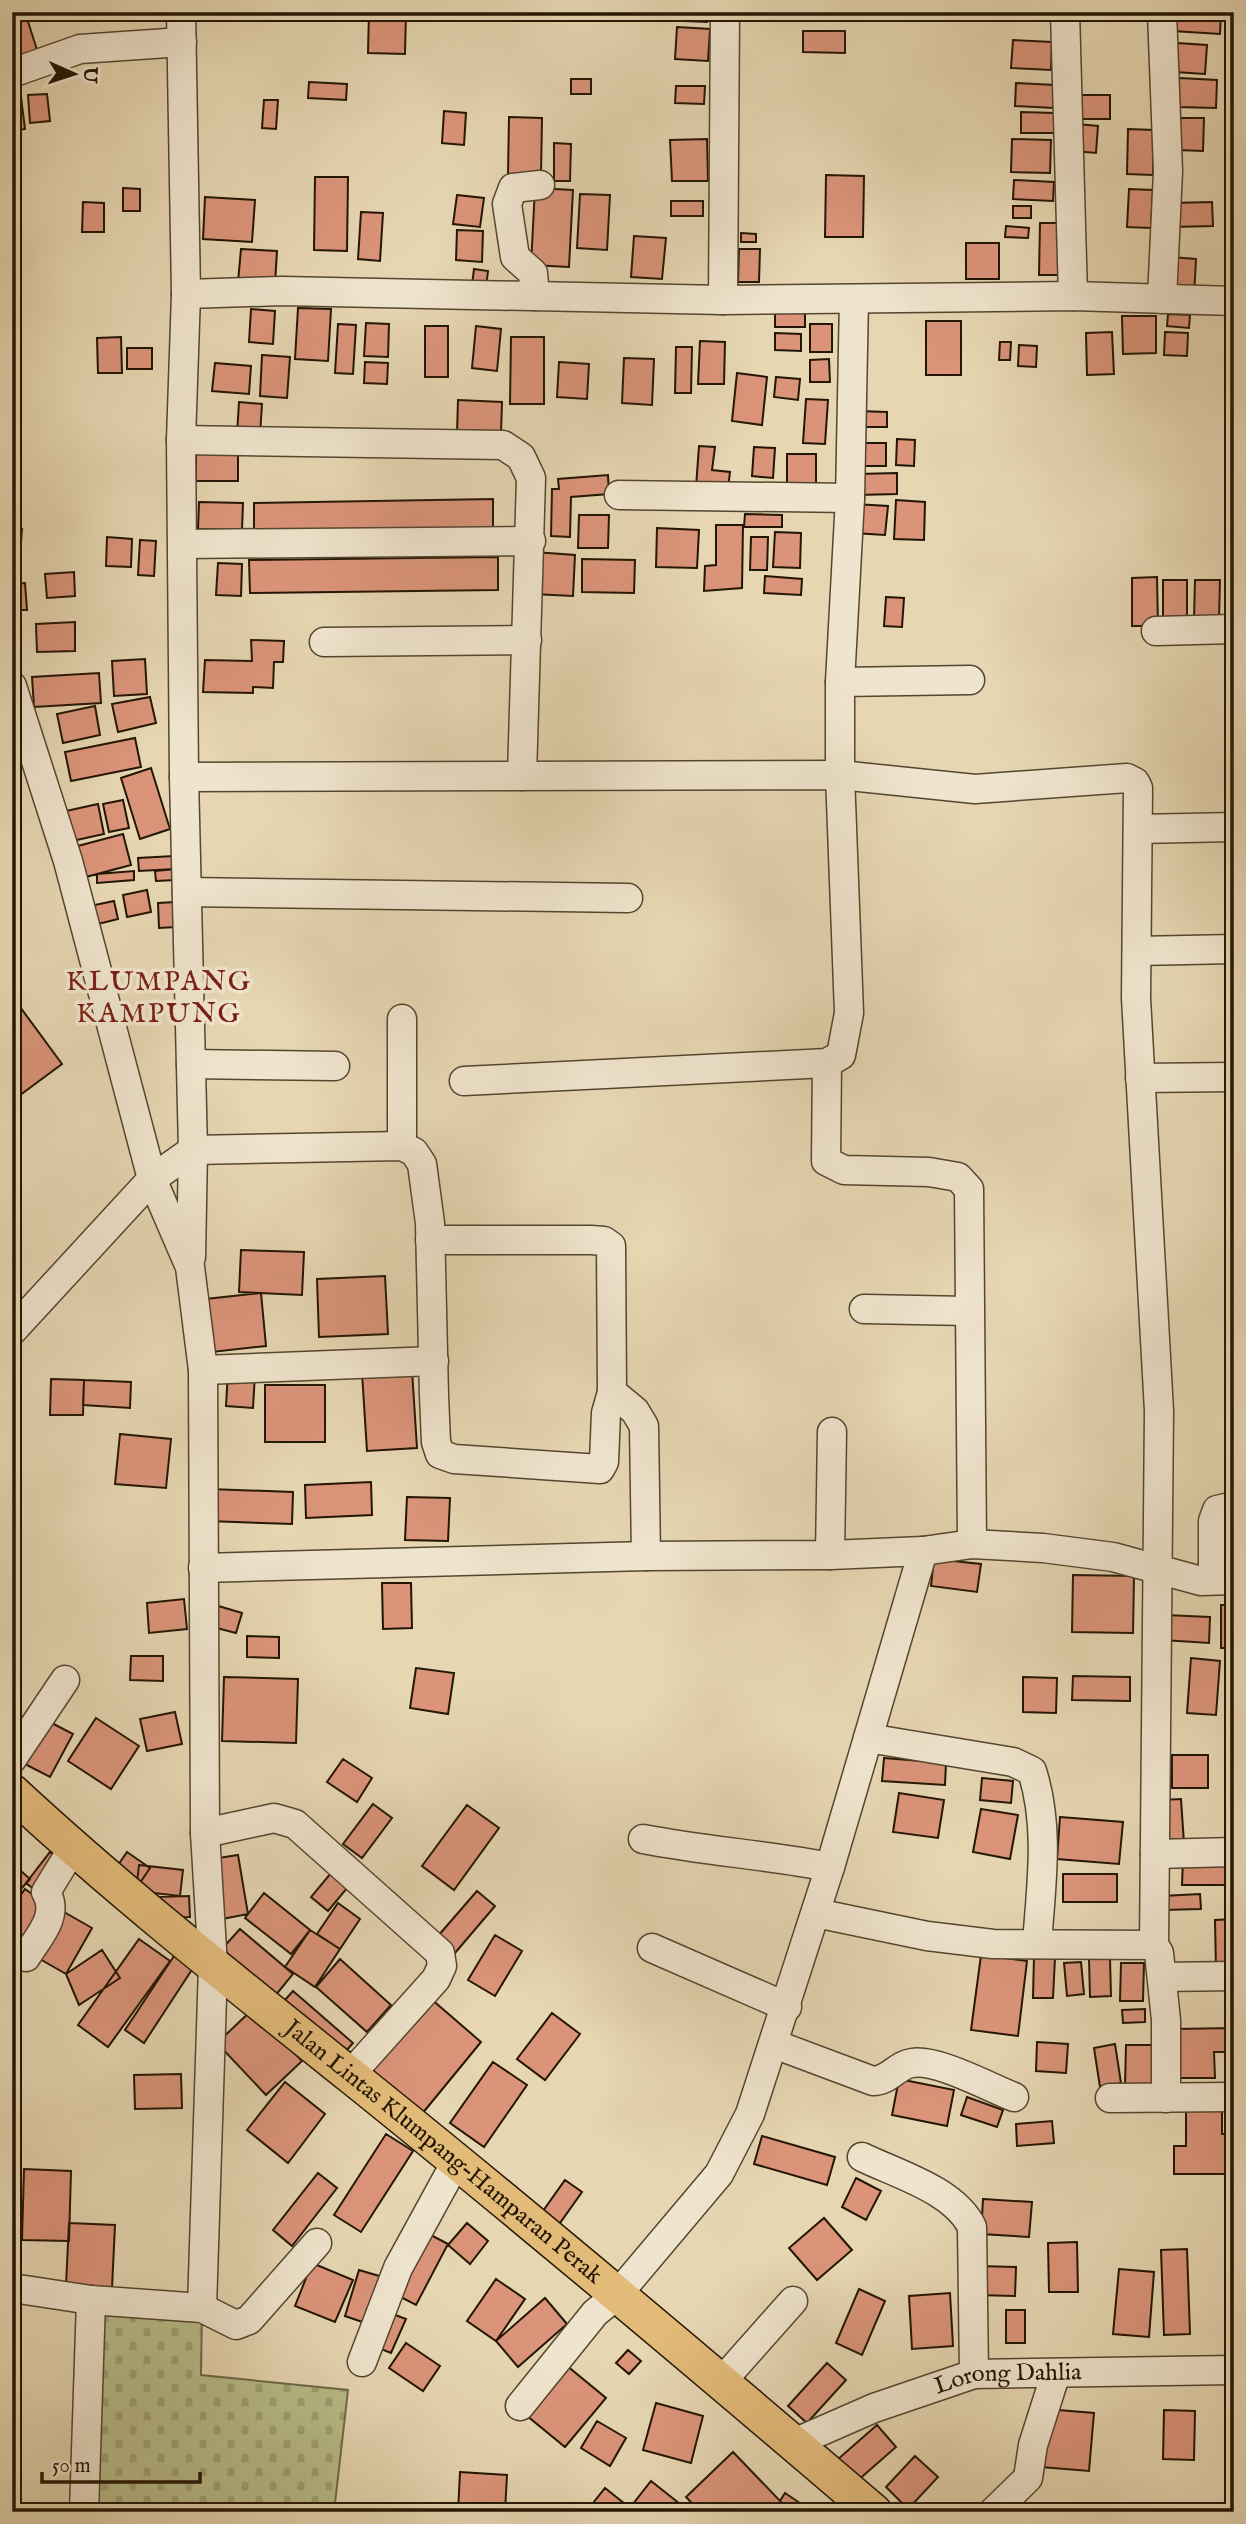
<svg xmlns="http://www.w3.org/2000/svg" width="1246" height="2524" viewBox="0 0 1246 2524" font-family="'IM FELL English',serif">
<style>
.cemetery{fill:url(#cemetery-stones);stroke:#6e6a47;stroke-width:2}
.building{fill:#db947a;stroke:#231604;stroke-width:2}
.lines{fill:none;stroke-linecap:round;stroke-linejoin:round}
.minor-casing{stroke:#544630;stroke-width:31}
.major-casing{stroke:#231604;stroke-width:38}
.minor{stroke:#efe4cd;stroke-width:28}
.major{stroke:#e3bb79;stroke-width:35}
.labels{text-anchor:middle;dominant-baseline:central;stroke-width:7;stroke-linejoin:round;paint-order:stroke}
.street-label{font-size:24px;fill:#231604;stroke:#efe4cd}
.quarter-label{font-size:28px;letter-spacing:2px;fill:#7a1f14;stroke:#efe4cd}
</style>
<defs>
<pattern id="cemetery-stones" width="16" height="16" patternUnits="userSpaceOnUse" patternTransform="scale(1.75)"><rect width="16" height="16" fill="#b8bd8a"/><path d="M2 7V4a2 2 0 0 1 4 0v3zM10 15v-3a2 2 0 0 1 4 0v3z" fill="#9ea275"/></pattern>
</defs>
<rect width="100%" height="100%" fill="#e6d6b2"/>
<filter id="stains"><feTurbulence type="fractalNoise" baseFrequency=".00286" numOctaves="4"/><feColorMatrix values="0 0 0 0 .2 0 0 0 0 .09 0 0 0 0 .02 0 0 0 .5 -.17"/></filter>
<radialGradient id="worn" r=".72"><stop offset=".6" stop-color="#630" stop-opacity="0"/><stop offset="1" stop-color="#630" stop-opacity=".3"/></radialGradient>
<path class="cemetery" d="M91 2300 202 2308 201 2375 348 2390 334 2512H84Z"/>
<path class="building" d="M25 12 38 53 19 59 12 36V13Z
M369 12H406L405 54 368 53Z
M685 12H707V22L685 21Z
M1174 12H1221L1220 34 1173 31Z
M677 27 710 29 708 61 675 59Z
M803 31H845V53L803 52Z
M1013 40 1052 42 1051 70 1011 68Z
M1177 43 1207 45 1205 74 1175 72Z
M1179 78 1217 80 1216 108 1178 107Z
M571 79H591V94H571Z
M309 82 347 84 346 100 308 98Z
M1016 83 1055 85 1053 108 1015 106Z
M676 86H705L704 104 675 103Z
M47 94 50 121 30 123 28 95Z
M1079 95H1110V119H1079Z
M21 97 25 129 12 131V98Z
M264 100H278L276 129 262 128Z
M444 111 466 113 464 145 442 143Z
M1021 112 1055 113 1054 133H1021Z
M509 117 542 118 541 176 508 175Z
M1178 118H1204L1203 151 1177 150Z
M1077 124 1098 126 1096 153 1075 151Z
M1128 129 1154 130 1153 175 1127 174Z
M707 139 708 181H672L670 140Z
M1012 139 1051 140 1050 173 1011 172Z
M554 143 571 144 570 181H554Z
M826 175 864 176 863 237H825Z
M315 177H348L347 251 314 250Z
M1014 180 1054 182 1053 201 1013 199Z
M123 188 140 189V211H123Z
M535 188 573 190 569 267 531 265Z
M1129 189 1153 190 1151 228 1127 227Z
M580 194 610 195 607 250 577 248Z
M457 195 484 198 480 227 453 224Z
M205 197 255 200 252 242 203 239Z
M671 201H703V216H671Z
M83 202 104 203V232H82Z
M1212 202 1213 226 1173 227 1172 203Z
M1013 206H1031V218H1013Z
M361 212 383 213 380 261 358 259Z
M1040 223H1066V275H1039Z
M1006 226 1029 228 1028 238 1005 237Z
M457 230 483 231 482 262 456 260Z
M741 233 756 234V242H741Z
M634 236 666 238 662 279 631 277Z
M966 243H999V279H966Z
M241 249 277 251 275 284 238 282Z
M739 249H760L759 282H738Z
M1171 257 1196 259 1194 296 1168 295Z
M474 269 488 271 486 287 472 285Z
M298 308 331 309 328 361 295 359Z
M251 309 275 311 273 344 249 342Z
M775 311 805 312V327H775Z
M1168 314 1190 315 1189 328 1167 326Z
M1122 316H1156V353L1123 354Z
M926 321H961V375H926Z
M366 323 389 324 388 357 364 356Z
M338 324 356 325 353 374 335 373Z
M810 324H832V352H810Z
M425 326H448V377H425Z
M476 326 501 329 497 371 472 368Z
M1231 329H1234V369L1229 368Z
M1112 332 1114 374 1087 375 1086 333Z
M1165 332 1188 333 1187 356 1164 355Z
M775 333 801 334V351L775 350Z
M121 337 122 373H98L97 338Z
M511 337H544V404H510Z
M700 341 725 342 724 384H698Z
M1000 342H1011L1010 360H999Z
M1019 345 1037 346 1036 367 1018 366Z
M676 347H692L691 393H675Z
M127 348H152V369H127Z
M262 355 290 357 287 398 260 396Z
M624 358 654 359 652 405 622 403Z
M829 359 830 382H810V360Z
M365 362 388 363 387 384 364 383Z
M559 362 589 364 587 399 557 397Z
M215 363 251 366 249 394 212 391Z
M737 373 767 377 762 425 732 421Z
M776 377 800 379 798 400 774 397Z
M806 399 828 400 825 444 803 443Z
M458 400 502 402 501 434 457 433Z
M239 402 262 404 260 435 237 434Z
M858 411 887 412V427H858Z
M897 439 915 440 914 466 896 465Z
M856 443H886V466H856Z
M699 446 715 447 712 470 730 472 728 488 696 487Z
M754 447 775 448 773 478 752 476Z
M196 454H238V481H196Z
M787 454H816V485H787Z
M897 473V494L858 495 857 474Z
M608 475 609 494 571 497 570 537 551 536 552 489H559L558 479Z
M493 499V530L254 534V503Z
M896 500 925 502 924 540 894 539Z
M199 502 243 503 242 530 198 529Z
M855 504 888 506 885 535 853 533Z
M745 514 782 515V527H744Z
M579 515H609L608 548H578Z
M716 525H743L742 588 704 591 705 566 716 565Z
M657 528 699 530 697 568 656 567Z
M12 529H22L19 567 12 566Z
M775 532 801 533 800 568 773 567Z
M107 537 132 539 131 567 106 566Z
M751 537H768L767 570H750Z
M140 540 156 541 154 576 138 575Z
M534 552 575 555 573 596 532 594Z
M498 557V590L250 593 249 560Z
M582 559 635 560 634 593 582 592Z
M218 563 242 564 241 596 216 595Z
M74 572 75 596 47 598 45 574Z
M765 576 802 579 801 595 764 593Z
M1157 577 1158 626H1132V578Z
M1163 580H1187V620H1163Z
M1195 580H1220L1219 620 1194 619Z
M25 583 27 610H12V584Z
M886 597 904 598 902 627 884 626Z
M75 622V651L37 652 36 624Z
M251 640 284 641 283 662H274L273 688 253 687V693L203 692 205 660 252 661Z
M145 659 147 694 114 696 112 661Z
M99 673 101 703 34 707 32 677Z
M150 697 156 723 118 732 112 704Z
M95 706 100 735 63 743 57 714Z
M135 738 141 767 71 781 65 752Z
M151 768 170 829 140 839 121 778Z
M123 800 129 828 109 832 103 804Z
M98 804 104 834 72 841 66 811Z
M123 834 131 865 82 878 74 847Z
M174 856 175 869 139 871 138 858Z
M176 869V880L156 881 155 871Z
M134 871V880L97 883V874Z
M147 890 151 912 127 917 123 895Z
M114 901 118 919 94 925 90 906Z
M175 902 176 927 159 928 158 903Z
M12 996 62 1064 12 1101Z
M241 1250 304 1252 302 1295 239 1292Z
M385 1276 388 1334 319 1337 317 1279Z
M261 1293 266 1346 212 1352 206 1299Z
M412 1370 417 1448 367 1451 362 1373Z
M228 1371 255 1374 253 1408 226 1406Z
M51 1379 84 1380 83 1415H50Z
M84 1380 131 1382 130 1408 83 1405Z
M265 1385H325V1442H265Z
M120 1434 171 1439 166 1488 115 1484Z
M371 1482 372 1515 306 1518 305 1485Z
M209 1489 293 1492 292 1524 208 1521Z
M407 1497 450 1498 448 1541 405 1540Z
M934 1559 981 1564 977 1592 931 1586Z
M1073 1575 1134 1576 1133 1633 1072 1632Z
M382 1583H411L412 1628 383 1629Z
M184 1599 187 1629 149 1633 147 1603Z
M215 1605 242 1613 236 1633 209 1626Z
M1221 1605H1234V1648H1221Z
M1165 1615 1210 1617 1209 1643 1163 1640Z
M247 1636 279 1637V1658L247 1657Z
M131 1656H163V1681L130 1680Z
M1191 1658 1220 1661 1216 1715 1187 1713Z
M1227 1661H1234V1699H1228Z
M416 1668 454 1673 448 1714 410 1708Z
M1073 1676 1130 1677V1701L1072 1700Z
M224 1677 298 1679 296 1743 222 1741Z
M1023 1677 1057 1678 1056 1713 1023 1712Z
M175 1712 182 1744 147 1751 140 1719Z
M96 1718 139 1746 111 1789 68 1761Z
M44 1719 73 1734 50 1777 21 1762Z
M1172 1755H1208V1788H1172Z
M884 1758 946 1763 945 1785 882 1781Z
M343 1759 372 1778 357 1802 327 1782Z
M982 1778 1013 1781 1011 1803 980 1800Z
M899 1793 944 1800 938 1838 893 1832Z
M1181 1799 1184 1843 1166 1844 1162 1800Z
M373 1804 392 1818 362 1858 343 1844Z
M467 1805 499 1828 454 1890 422 1866Z
M981 1809 1018 1815 1010 1859 973 1852Z
M1060 1817 1123 1822 1119 1864 1057 1859Z
M50 1852 63 1862 39 1893 26 1883Z
M127 1852 150 1868 137 1887 114 1871Z
M238 1855 248 1914 222 1919 212 1859Z
M1183 1859H1234V1885H1182Z
M12 1863 30 1879 12 1899Z
M139 1865 183 1870 180 1896 136 1891Z
M331 1873 348 1887 328 1911 311 1897Z
M1063 1874H1117V1902H1063Z
M25 1889 49 1906 23 1941 12 1933V1907Z
M477 1891 495 1906 449 1960 431 1944Z
M264 1893 310 1930 291 1954 245 1918Z
M1200 1894 1201 1909 1162 1910V1896Z
M189 1896 190 1917 157 1918 156 1897Z
M338 1903 360 1919 340 1949 317 1934Z
M57 1908 92 1928 66 1974 31 1954Z
M1234 1919V1970H1216L1215 1920Z
M240 1929 293 1974 275 1996 221 1950Z
M310 1930 340 1949 315 1987 285 1967Z
M495 1935 522 1951 495 1996 468 1980Z
M139 1939 170 1961 108 2047 78 2025Z
M102 1950 120 1978 79 2005 66 1974Z
M981 1955 1027 1961 1018 2036 971 2030Z
M174 1956 193 1968 144 2043 125 2030Z
M1034 1957 1055 1958 1053 1998H1033Z
M1110 1958 1111 1996 1090 1997 1089 1959Z
M340 1959 391 2005 367 2032 316 1987Z
M1081 1962 1084 1994 1067 1996 1064 1963Z
M1121 1963H1144L1143 2001H1120Z
M293 1991 353 2043 345 2052 285 2000Z
M430 1998 481 2042 417 2120 365 2077Z
M253 2009 302 2061 266 2095 217 2043Z
M1145 2009V2022L1123 2023 1122 2010Z
M552 2013 580 2034 545 2080 517 2059Z
M1234 2028V2052H1214L1215 2078H1175L1174 2029Z
M1037 2042 1068 2044 1066 2073 1036 2071Z
M1115 2044 1121 2083 1100 2087 1094 2048Z
M1126 2045H1153L1152 2085H1125Z
M493 2062 527 2085 484 2147 450 2123Z
M181 2074 182 2108 135 2109 134 2075Z
M899 2079 954 2090 947 2126 892 2115Z
M285 2082 325 2114 288 2163 247 2130Z
M967 2097 1003 2110 997 2127 961 2115Z
M1186 2107H1222V2134H1234V2174H1174V2146H1186Z
M1052 2121 1054 2143 1017 2146 1016 2124Z
M386 2134 413 2151 361 2232 334 2215Z
M762 2136 835 2157 827 2185 754 2164Z
M24 2169 71 2171 69 2241 22 2240Z
M318 2173 337 2188 292 2246 273 2230Z
M856 2178 881 2191 866 2220 842 2207Z
M565 2180 582 2192 555 2230 538 2218Z
M983 2199 1032 2202 1029 2237 981 2234Z
M824 2218 852 2250 817 2280 789 2248Z
M69 2223 115 2225 112 2288 66 2285Z
M467 2223 488 2241 470 2264 448 2245Z
M425 2232 448 2244 416 2305 393 2293Z
M1077 2242 1078 2292H1049L1048 2243Z
M1187 2249 1190 2334 1164 2335 1161 2250Z
M312 2263 353 2280 335 2322 295 2306Z
M978 2266 1016 2267 1015 2296 977 2295Z
M1119 2269 1154 2272 1149 2337 1113 2334Z
M359 2270 386 2278 371 2325 345 2316Z
M496 2279 525 2299 496 2341 467 2321Z
M859 2289 885 2301 862 2355 836 2343Z
M950 2293 953 2346 912 2349 909 2296Z
M545 2298 567 2324 518 2367 496 2341Z
M1006 2310H1025V2343H1006Z
M385 2311 406 2319 391 2353 371 2345Z
M406 2343 440 2366 423 2391 389 2368Z
M628 2350 641 2361 629 2374 616 2363Z
M827 2363 846 2380 807 2423 788 2406Z
M566 2365 606 2398 565 2447 526 2415Z
M656 2403 703 2416 691 2463 643 2450Z
M1046 2409 1094 2413 1089 2471 1041 2467Z
M1164 2410 1195 2411 1194 2460 1163 2459Z
M597 2421 626 2438 610 2466 581 2448Z
M877 2425 896 2447 848 2489 829 2467Z
M733 2452 783 2504 775 2512H700L686 2497Z
M915 2456 938 2477 908 2509 886 2487Z
M460 2472 507 2475 505 2512H458Z
M651 2481 680 2504 675 2512H633L629 2509Z
M605 2488 630 2508 627 2512H586Z
M785 2493 813 2512H773Z"/>
<g class="lines">
<defs>
<g id="minor">
<path d="M181 12 186 294 181 440 184 777 193 1150 191 1257"/>
<path d="M1065 12 1073 296"/>
<path d="M12 73 80 49 182 42"/>
<path d="M186 294 282 291 723 300 1073 296 1234 301"/>
<path d="M535 296 533 273 515 257 507 204 513 188 540 185"/>
<path d="M1162 299 1168 171 1162 12"/>
<path d="M723 300 725 12"/>
<path d="M181 440 503 445 521 457 531 478 522 776"/>
<path d="M619 495 850 498"/>
<path d="M183 544 531 541"/>
<path d="M1156 631 1234 629"/>
<path d="M324 642 527 640"/>
<path d="M840 682 970 680"/>
<path d="M12 686 68 861 152 1179 190 1267 203 1370 205 1833 213 1966 202 2308"/>
<path d="M184 777 840 775 975 789 1127 778 1135 782 1138 788 1136 998 1159 1411 1154 1945"/>
<path d="M1138 829 1234 827"/>
<path d="M187 892 628 898"/>
<path d="M1137 951 1234 949"/>
<path d="M402 1019V1146"/>
<path d="M827 1063 826 1161 844 1170 929 1172 958 1177 969 1189 972 1544"/>
<path d="M191 1064 335 1066"/>
<path d="M1140 1078 1234 1077"/>
<path d="M464 1081 827 1063 841 1055 849 1013 840 775V682L850 498 854 299"/>
<path d="M430 1240H591L604 1241 611 1246 612 1392 635 1411 644 1426 646 1556"/>
<path d="M864 1309 968 1311"/>
<path d="M12 1331 152 1179 193 1150 402 1146 414 1152 422 1164 430 1223 434 1396 436 1442 440 1454 454 1459 600 1469 604 1462 606 1413 612 1392"/>
<path d="M203 1370 434 1361"/>
<path d="M830 1555 832 1432"/>
<path d="M203 1568 646 1556 830 1555 923 1551 972 1544 1043 1548 1113 1557 1201 1581 1234 1580"/>
<path d="M1213 1580V1521L1217 1510 1234 1506"/>
<path d="M868 1738 1013 1762 1032 1771C1050 1827 1041 1886 1037 1944"/>
<path d="M12 1759 65 1680"/>
<path d="M205 1833 274 1818 295 1824 440 1953 442 1966 436 1979 350 2075"/>
<path d="M643 1839C705 1851 768 1855 830 1867"/>
<path d="M1155 1854 1234 1852"/>
<path d="M816 1913 927 1936 993 1944 1154 1945 1159 1953 1166 2020V2098"/>
<path d="M652 1948 787 2007"/>
<path d="M26 1957C38 1937 60 1916 46 1892L73 1848"/>
<path d="M1163 1977 1234 1976"/>
<path d="M774 2044 873 2081C889 2081 897 2065 912 2063 938 2059 988 2087 1014 2097"/>
<path d="M1110 2098 1234 2097"/>
<path d="M862 2157C897 2174 954 2190 972 2227L974 2374"/>
<path d="M12 2288 91 2300 202 2308 236 2325 249 2320 317 2243"/>
<path d="M362 2362 398 2268 456 2162"/>
<path d="M722 2381 793 2301"/>
<path d="M520 2406 595 2313 617 2295 719 2174 750 2114 830 1867 923 1551"/>
<path id="s1" d="M794 2443 874 2408 974 2374 1234 2370"/>
<path d="M84 2512 91 2300"/>
<path d="M993 2512 1028 2478 1033 2445 1056 2373"/>
</g>
<g id="major">
<path id="s2" d="M12 1792C120 1892 235 1983 350 2075 527 2217 701 2364 874 2512"/>
</g>
</defs>
<use href="#minor" class="minor-casing"/>
<use href="#major" class="major-casing"/>
<use href="#minor" class="minor"/>
<use href="#major" class="major"/>
</g>
<g class="labels">
<g class="street-label">
<text stroke="none"><textPath href="#s2" startOffset="562">Jalan Lintas Klumpang–Hamparan Perak</textPath></text>
<text stroke="none"><textPath href="#s1" startOffset="226">Lorong Dahlia</textPath></text>
</g>
<g class="quarter-label">
<text x="159" y="982">KLUMPANG<tspan x="159" dy="32">KAMPUNG</tspan></text>
</g>
</g>
<rect width="1246" height="2524" fill="none" stroke="#e6d6b2" stroke-width="42"/>
<rect x="14" y="14" width="1218" height="2496" fill="none" stroke="#231604" stroke-width="3.5"/>
<rect x="21" y="21" width="1204" height="2482" fill="none" stroke="#231604" stroke-width="2"/>
<g transform="translate(74 74) rotate(93)" stroke="#efe4cd" stroke-width="5" paint-order="stroke">
<path d="M0-5L12 26L0 18L-12 26Z" fill="#231604"/>
<text y="-10" font-size="19" font-weight="bold" text-anchor="middle" fill="#231604">U</text>
</g>
<path d="M42 2472v10h158v-10" fill="none" stroke="#231604" stroke-width="3.5"/>
<text x="52" y="2472" font-size="21" fill="#231604" stroke="#efe4cd" stroke-width="5" paint-order="stroke">50 m</text>
<rect width="100%" height="100%" filter="url(#stains)"/>
<rect width="100%" height="100%" fill="url(#worn)"/>
</svg>
